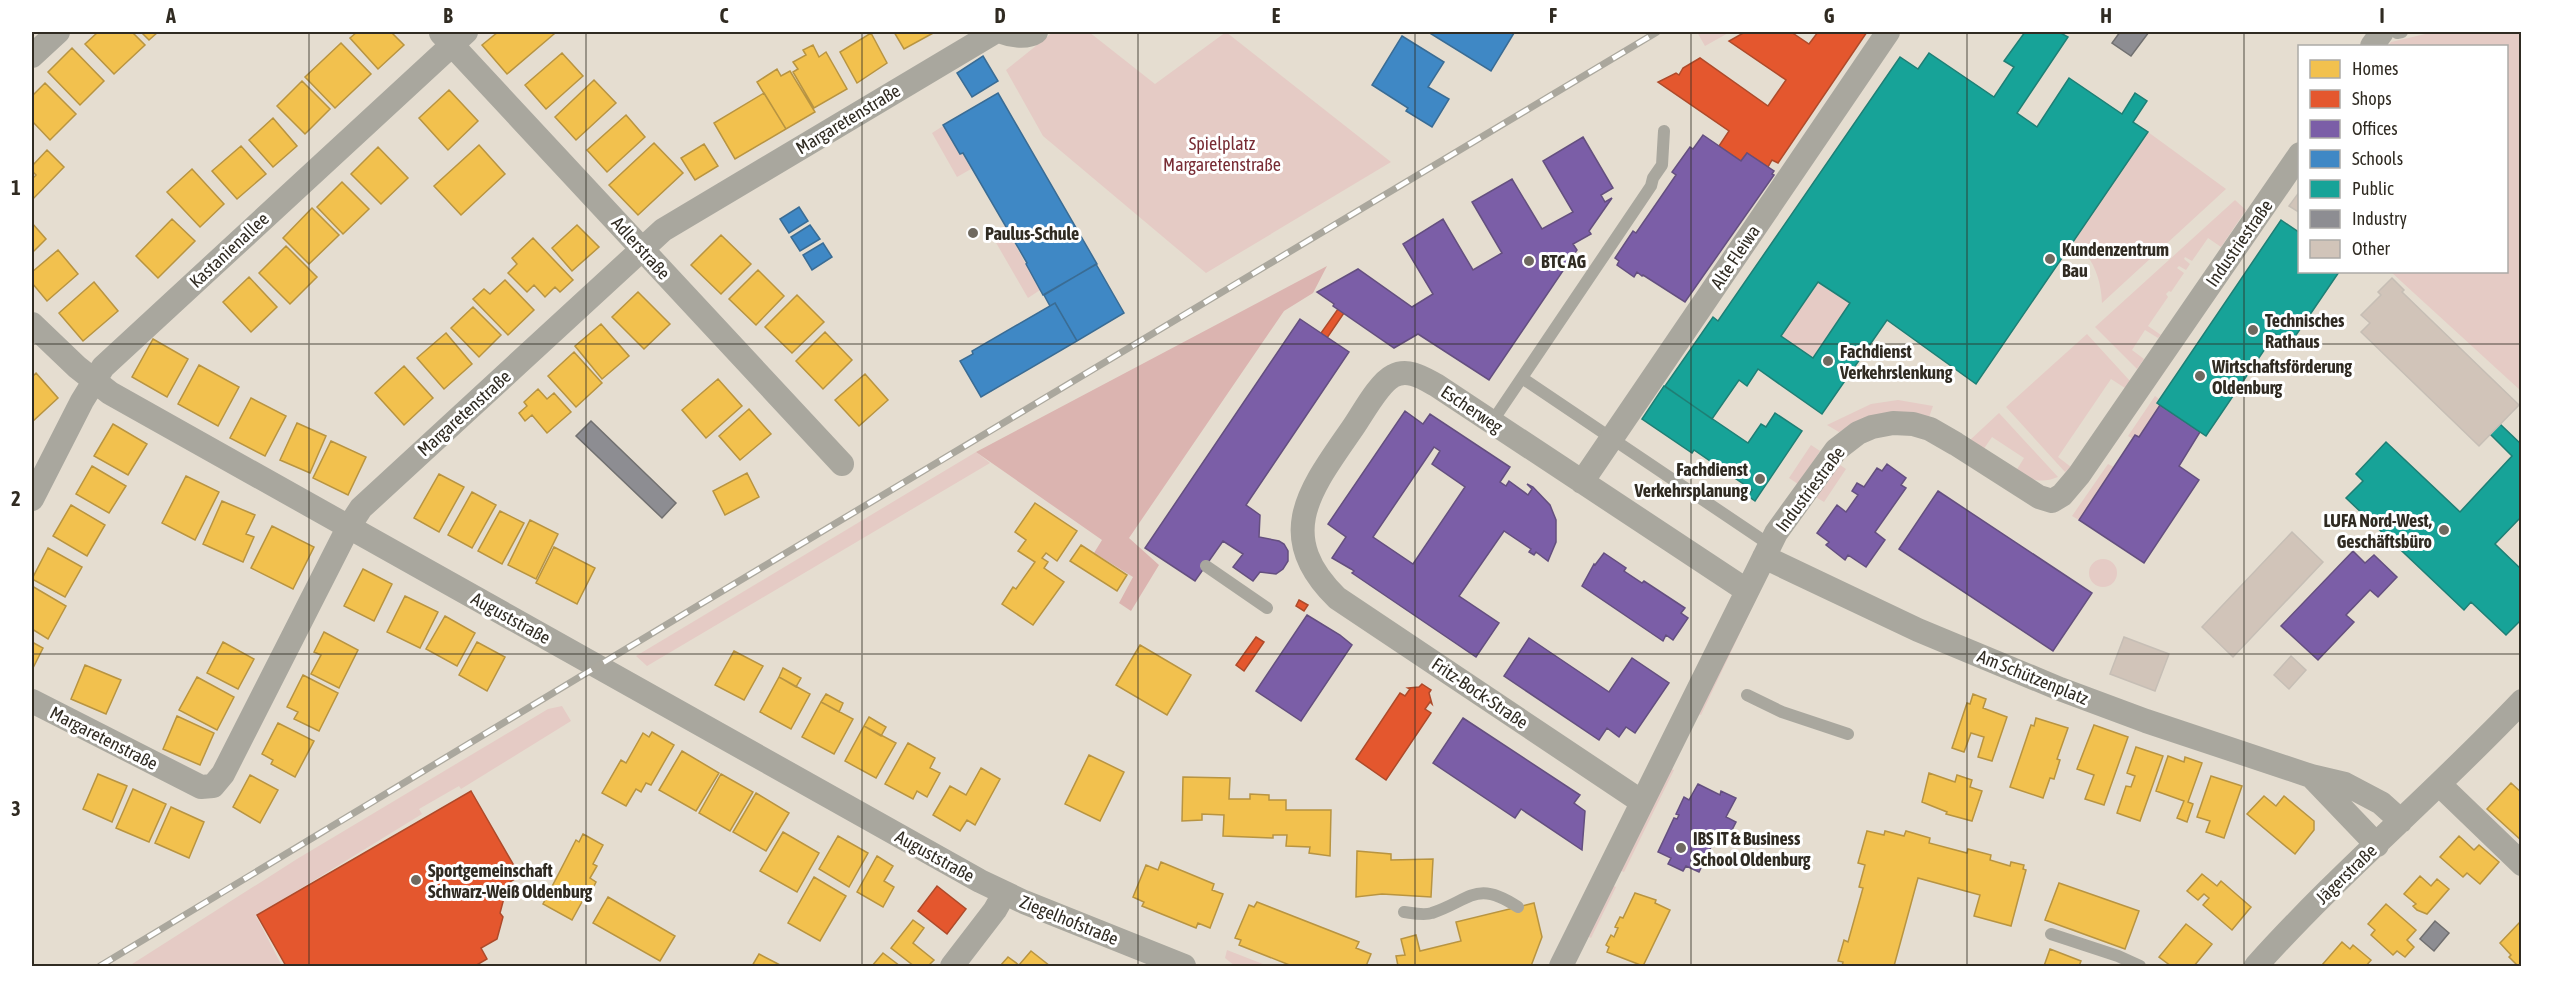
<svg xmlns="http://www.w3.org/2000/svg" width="2553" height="998" viewBox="0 0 2553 998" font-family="'Asap Condensed',sans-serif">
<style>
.green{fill:#e5cbc5}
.forest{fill:#dbb4b0}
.homes{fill:#f2c14e;stroke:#b89441;stroke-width:1.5}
.shops{fill:#e4572e;stroke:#ae4a2a;stroke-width:1.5}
.offices{fill:#7b5ea7;stroke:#644f7f;stroke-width:1.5;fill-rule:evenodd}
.schools{fill:#3f88c5;stroke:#3a6c94;stroke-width:1.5}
.public{fill:#17a398;stroke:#1e7f75;stroke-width:1.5;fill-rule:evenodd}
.industry{fill:#8d8d92;stroke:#717070;stroke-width:1.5}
.building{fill:#d1c4b9;stroke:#c6beb5;stroke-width:1.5}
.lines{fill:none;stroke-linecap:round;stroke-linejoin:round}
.lane{stroke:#a9a79e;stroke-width:12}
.street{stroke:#a9a79e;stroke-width:24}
.rail-casing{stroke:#aaa79d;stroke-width:7}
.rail{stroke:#fff;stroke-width:4.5;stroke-dasharray:14;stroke-linecap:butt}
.grid{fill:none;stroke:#302b22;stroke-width:1.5;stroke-opacity:0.55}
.poi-dot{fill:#6f695f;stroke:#fff;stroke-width:2}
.labels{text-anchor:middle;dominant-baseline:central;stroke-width:6;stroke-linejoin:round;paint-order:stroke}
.street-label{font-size:18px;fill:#302b22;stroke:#fff}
.park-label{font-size:18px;fill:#782c34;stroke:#fff}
.poi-label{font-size:18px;font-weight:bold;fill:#302b22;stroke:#fff;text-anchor:start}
.neatline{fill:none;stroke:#302b22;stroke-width:2}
.grid-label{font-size:20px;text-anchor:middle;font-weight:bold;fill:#302b22}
</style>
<rect width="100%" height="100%" fill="#e5ddd0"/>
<path class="green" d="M1053 32H1089L1155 84 1226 32 1391 162 1206 273 1043 136 1006 70Z
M1697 32H1730L1705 46Z
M2434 32H2521V391L2391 272H2506V46H2388L2391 42Z
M943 126 960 155 963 154 971 169 957 177 932 133Z
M2148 132 2226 189 2102 303C2101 278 2093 257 2073 241Z
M2235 200 2246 210 2221 247 2208 238 2192 261 2185 257 2184 259 2190 264 2186 270 2179 266 2177 268 2184 273 2171 292 2169 291 2166 294 2168 297 2148 326 2161 335 2158 338 2145 330 2132 350 2144 359 2137 369 2095 327Z
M1005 226 1040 290 1028 298 991 234Z
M1818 282 1850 303 1813 358 1781 336Z
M2087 334 2130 381 2125 388 2111 379 2058 457 2071 467 2065 472 2006 407Z
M2155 396 2159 399 2157 403 2160 405 2139 437 2135 435 2133 439 2128 436Z
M1898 400 1933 406 1928 420 1854 423 1839 432 1827 425 1871 404Z
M1999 413 2058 477C2041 484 2031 480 2016 471L2024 458 1992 437 1983 450 1969 441Z
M1811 445 1820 451 1798 484 1789 478Z
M976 452 990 463 647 666 636 656Z
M1837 463 1846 469 1824 502 1814 496Z
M2108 464 2114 467 2079 520 2072 516Z
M2089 573a14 14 0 1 1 28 0a14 14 0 1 1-28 0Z
M1759 593 1701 715 1696 713Z
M562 706 571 721 461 789 459 786 419 809 422 814 256 916 282 966H129L297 859 548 709Z
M1669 768 1674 770 1624 872 1619 870Z
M1612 885 1616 887 1591 938 1587 936Z
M1227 950 1268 966H1235L1225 958Z"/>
<path class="forest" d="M1327 266 1313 293 1284 311 1129 538 1159 565 1131 611 1119 603 1133 577 1094 553 1102 540 976 452Z"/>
<path class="homes" d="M98 32H132L145 45 114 74 85 44Z
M141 32H158L149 40Z
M357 32H391L404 45 378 69 350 38Z
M498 32H552L554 34 507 74 482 45Z
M894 32H935L904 49Z
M871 33 887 63 857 83 840 52Z
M341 43 371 74 335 108 305 77Z
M813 45 819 57 826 52 847 89 814 108 793 72 798 69 793 62 806 55 803 50Z
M72 48 104 81 80 105 48 72Z
M562 53 583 76 546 109 525 85Z
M777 69 781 76 790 71 815 112 786 129 757 82Z
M594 80 616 103 576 140 555 117Z
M302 81 330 109 305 134 277 106Z
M45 83 76 114 50 140 32 121V96Z
M449 90 478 121 448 150 419 118Z
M764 93 786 129 735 159 714 123Z
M626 115 645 137 607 172 587 150Z
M273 118 297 146 273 167 249 140Z
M654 143 683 173 638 215 609 185Z
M704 144 718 166 695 180 681 158Z
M479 145 505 174 461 215 434 186Z
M241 146 266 174 237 199 212 171Z
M378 147 408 178 381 204 351 174Z
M47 150 64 167 32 200V179L36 175 32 171V166Z
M192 169 224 204 200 227 167 192Z
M342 182 369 209 343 234 317 207Z
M312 208 339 235 309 264 283 238Z
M172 219 195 241 158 278 136 256Z
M32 223 46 239 32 253Z
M577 225 599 247 572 271 552 248Z
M721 235 751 264 721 294 691 265Z
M533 238 573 280 560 292 555 287 545 297 534 285 527 292 508 273 517 264 512 258Z
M286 246 317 277 290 304 259 273Z
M58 250 78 274 47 301 32 283V272Z
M758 270 784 296 756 325 729 299Z
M249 277 277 307 251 332 223 302Z
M505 280 534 310 508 335 473 299 484 289 490 294Z
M94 282 118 311 83 341 59 313Z
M638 292 670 324 644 349 612 317Z
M797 295 824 322 792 353 765 327Z
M473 307 501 335 479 357 451 328Z
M601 324 629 356 602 379 575 346Z
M825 332 852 360 823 389 796 361Z
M446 333 472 364 444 389 417 358Z
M153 339 188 359 167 397 132 377Z
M574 352 602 383 576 407 548 376Z
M199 365 239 387 218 426 178 404Z
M404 366 433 398 404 425 375 393Z
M36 373 58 398 32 422V377Z
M865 374 888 400 859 426 835 400Z
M718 379 742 406 706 438 682 410Z
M538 389 547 399 554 393 571 412 547 433 532 415 525 421 519 413 527 406 524 402Z
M251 398 286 416 265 456 230 438Z
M749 409 771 434 740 460 719 436Z
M297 423 326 436 310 473 280 460Z
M113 424 147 444 128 475 94 456Z
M331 441 366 457 348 495 313 478Z
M92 466 126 486 109 513 76 494Z
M747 473 759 497 725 515 713 491Z
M439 474 464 487 439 532 414 518Z
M186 476 219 492 195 540 162 523Z
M472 492 496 505 472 548 448 535Z
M222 501 255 515 246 534 254 537 243 562 203 544Z
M1035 503 1077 531 1057 561 1046 553 1042 558 1048 562 1044 568 1064 582 1033 625 1002 604 1013 587 1016 589 1035 562 1018 551 1026 540 1015 532Z
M71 505 105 525 87 556 53 536Z
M500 511 524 523 502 564 478 551Z
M530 520 558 534 536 579 508 565Z
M272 526 314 547 293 589 251 568Z
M1081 545 1127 575 1117 591 1070 561Z
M554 547 595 568 577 604 536 583Z
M48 548 82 567 65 597 32 579Z
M363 569 392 584 374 621 344 606Z
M32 586 66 606 48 639 32 629Z
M405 596 438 612 420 648 387 632Z
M445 616 475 633 457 666 426 649Z
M324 632 358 650 339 688 311 674 321 655 314 652Z
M32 642 43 648 32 670Z
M223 642 254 659 238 689 207 673Z
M477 642 505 657 487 691 459 675Z
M1140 645 1191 675 1167 715 1116 685Z
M734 651 763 666 744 700 715 685Z
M85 665 121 680 106 714 71 699Z
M783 668 801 678 796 687 779 677Z
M303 675 338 693 319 731 294 719 298 712 287 707Z
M197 677 234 697 217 730 179 710Z
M779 677 810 694 791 729 760 712Z
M826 694 843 703 839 712 821 702Z
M1973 694 1986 699 1983 708 2007 717 1992 761 1978 757 1984 737 1971 733 1964 752 1952 748 1967 703 1970 704Z
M821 702 853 719 834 754 802 737Z
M177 716 214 733 200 765 163 749Z
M869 717 886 727 881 736 864 726Z
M2036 718 2068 728 2057 759 2060 760 2054 779 2050 778 2043 798 2010 787 2031 725 2034 726Z
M278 723 314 741 295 777 271 764 273 760 262 754Z
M2094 725 2128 737 2104 805 2085 799 2094 775 2077 769Z
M864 726 896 743 876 778 845 761Z
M652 732 674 745 651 785 646 783 641 792 636 789 626 806 602 793 621 760 626 763 643 733 649 737Z
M908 743 935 758 930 768 940 773 927 797 917 791 913 799 885 784Z
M2136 747 2163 756 2140 821 2117 813 2126 786 2131 787 2135 776 2127 773Z
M682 751 719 773 696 811 659 790Z
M1089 755 1124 772 1100 821 1065 804Z
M2168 756 2184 762 2185 757 2202 763 2188 802 2193 804 2187 822 2177 818 2184 801 2156 791Z
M981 768 1000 779 975 825 967 820 960 831 933 815 950 786 966 795Z
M1929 773 1955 782 1957 775 1972 780 1970 787 1982 791 1972 821 1946 814 1947 812 1922 802Z
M98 774 127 786 112 822 83 809Z
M721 774 753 792 730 831 699 813Z
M250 775 278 790 260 823 233 807Z
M2211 776 2242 786 2224 838 2206 832 2210 821 2197 817Z
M1183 777 1230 778 1229 799H1250V794L1269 795V800H1286V810H1331L1330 856 1309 853 1310 847 1286 846 1287 835H1273V838L1223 836 1224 815 1202 814V820L1182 821Z
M2511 783 2522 793V841L2487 809Z
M133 789 166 804 149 842 116 828Z
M756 793 789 813 766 851 733 832Z
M2264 796 2276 806 2284 796 2314 821V830L2295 854 2247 814Z
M171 807 204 822 189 858 155 843Z
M1867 831 1884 835 1885 831 1904 836 1906 831 1930 838 1929 843 1967 853 1968 849 1991 855 1990 860 2010 866 2011 862 2024 865 2023 869 2026 870 2011 926 1974 916 1980 895 1918 878 1894 966H1842L1843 962 1838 961 1844 940 1848 942 1863 888 1859 887 1865 865 1858 863Z
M783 832 819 853 797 892 760 871Z
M583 834 603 845 593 864 597 866 590 878 596 882 591 892 588 891 572 920 543 904 576 840 579 842Z
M838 836 868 853 849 887 819 869Z
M2459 836 2474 850 2479 845 2499 862 2480 884 2467 873 2463 877 2440 857Z
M1357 851 1391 854V860L1433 859 1431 897 1382 894 1356 897Z
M877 856 893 866 884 881 894 887 883 907 857 892Z
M1161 862 1214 884 1212 890 1223 894 1210 928 1198 923 1196 928 1142 906 1144 902 1133 897 1146 865 1158 870Z
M2202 874 2217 886 2221 881 2251 907 2232 930 2203 905 2209 898 2204 894 2198 900 2187 891Z
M2420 876 2431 886 2437 879 2449 889 2427 914 2417 910 2413 906 2416 904 2404 894Z
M814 877 846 896 820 941 788 923Z
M2059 883 2139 911 2125 949 2045 920Z
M1635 893 1656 900 1655 903 1670 910 1643 966 1607 952 1609 947 1606 945 1611 935 1614 937 1618 928 1615 927 1620 917 1623 918Z
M608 897 675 936 660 961 593 923Z
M1257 902 1359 942 1356 948 1371 954 1366 966H1292L1239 945 1241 940 1235 938 1249 905 1254 907Z
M1534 903 1542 937 1531 966H1398L1396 956 1405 955 1401 939 1416 935 1420 951 1461 941 1456 922Z
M2386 904 2416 930 2407 940 2414 947 2405 957 2397 951 2393 955 2371 935 2375 930 2368 924Z
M913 920 924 928 913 943 934 960 928 966H914L891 948Z
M2520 922 2522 965 2518 966 2509 957 2511 955 2500 943Z
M2186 924 2212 944 2194 966H2171L2159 957Z
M2342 942 2350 949 2353 945 2371 960 2366 966H2324L2322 965Z
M2050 949 2081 961 2079 966H2044Z
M1031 951 1050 966H1000L1008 957 1019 965Z
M883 953 900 966H872Z
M759 954 782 966H752Z"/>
<path class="shops" d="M1745 32H1791L1809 44 1818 32H1867L1778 163 1772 160 1768 167 1747 153 1741 161 1719 146 1729 131 1658 82 1676 73 1679 75 1683 68 1700 58 1768 106 1786 80 1729 41Z
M1338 309 1344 313 1327 338 1321 333Z
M1299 600 1308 605 1304 611 1296 606Z
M1256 637 1264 642 1244 671 1236 665Z
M1422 684 1431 690 1429 693 1432 704 1430 702 1425 709 1431 713 1386 780 1356 759 1400 693 1405 696 1410 689 1408 688 1419 687Z
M471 791 520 876 508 883 500 913 503 917 497 939 481 948 487 959 475 966H286L257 915Z
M937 886 966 909 947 934 918 911Z"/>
<path class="offices" d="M1703 135 1741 161 1747 153 1774 171 1772 174 1774 175 1685 302 1643 275 1642 276 1637 272 1634 277 1617 265 1619 261 1615 258 1633 231 1636 233 1676 175 1672 172 1690 147 1693 149Z
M1583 137 1613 188 1601 195 1605 202 1612 198 1589 231 1591 234 1573 244 1577 250 1489 380 1418 334 1394 348 1333 306 1334 304 1317 292 1358 269 1412 307 1433 294 1403 244 1443 219 1473 270 1502 253 1472 202 1512 179 1542 229 1573 212 1543 161Z
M1300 319 1349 352 1246 505 1260 515 1259 537 1279 541 1284 544 1288 551V561L1283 569 1276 574 1260 572 1253 581 1233 567 1243 554 1223 541 1195 581 1145 548Z
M2160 405 2200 432 2179 466 2199 480 2144 563 2079 520 2135 435 2139 437Z
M1405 411 1423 424 1430 414 1510 467 1500 482 1506 486 1509 481 1528 495 1532 489 1527 484 1533 487 1550 505 1556 520V542L1548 561 1536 552 1534 555 1529 552 1531 549 1504 531 1459 596 1499 623 1476 657 1352 573 1354 571 1351 569 1332 558 1346 537 1328 524ZM1434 447 1440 451 1432 464 1465 487 1413 564 1373 537Z
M1887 464 1906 478 1901 485 1906 488 1875 532 1885 540 1866 567 1848 555 1845 560 1826 545 1829 542 1817 533 1837 505 1846 512 1858 495 1852 491 1857 483 1864 487 1877 468 1882 471Z
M1938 491 2092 593 2053 651 1899 549Z
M2353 551 2365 563 2374 555 2397 577 2378 597 2370 590 2346 615 2354 622 2318 660 2281 626Z
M1604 553 1626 568 1624 571 1642 583 1644 581 1685 608 1681 613 1688 618 1673 640 1666 635 1663 641 1582 586 1594 564 1595 565Z
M1307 615 1340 635 1352 645 1301 721 1256 691Z
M1529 638 1609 692 1632 658 1669 683 1635 733 1626 727 1619 737 1607 728 1599 740 1504 676Z
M1463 718 1580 795 1574 803 1585 811 1582 850 1521 809 1515 818 1433 763Z
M1698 784 1720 795 1721 791 1736 798 1726 817 1736 822 1724 846 1714 841 1699 872 1686 866 1683 871 1668 864 1671 858 1658 852 1674 818 1677 819 1679 815 1676 814 1684 797 1689 800Z"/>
<path class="schools" d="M1428 32H1512L1514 33 1491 71Z
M1402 36 1444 62 1428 87 1449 99 1432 127 1406 111 1408 108 1372 85Z
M983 56 998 81 972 97 957 73Z
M998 93 1097 264 1043 295 1026 264 1027 263 963 153 960 154 943 125Z
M799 207 808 221 789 233 780 219Z
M810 225 820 239 800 251 791 237Z
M823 243 832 257 812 270 803 255Z
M1096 264 1124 313 1077 341 1055 303 1050 306 1044 295Z
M1055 303 1077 341 981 397 960 361 973 354 972 351Z"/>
<path class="public" d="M2025 32H2059L2068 37 2017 113 2037 127 2069 78 2122 114 2135 93 2147 101 2133 122 2148 132 1976 384 1887 320 1822 414 1758 369 1747 386 1739 380 1712 419 1665 386 1713 317 1718 321 1900 57 1918 69 1929 53 1994 97 2014 67 2004 61ZM1818 282 1850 303 1813 358 1781 336Z
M2281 220 2300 233V272H2339L2290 344 2275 334 2206 436 2157 403Z
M1664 386 1748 443 1761 424 1766 427 1775 413 1802 431 1755 501 1748 496 1752 490 1694 450 1692 453 1642 419Z
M2500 424 2522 445V516L2495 544 2522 570V619L2506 635 2471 602 2464 610 2346 498 2363 481 2356 474 2386 442 2460 512 2512 456 2490 434Z"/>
<path class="industry" d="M2120 32H2149L2131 56 2112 43Z
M591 421 676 503 662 518 576 436Z
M2435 921 2449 933 2434 951 2420 939Z"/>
<path class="building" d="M2300 191V213L2289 206Z
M2392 278 2404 290 2402 292 2519 405 2479 446 2361 332 2370 323 2361 315 2381 295 2378 292Z
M2292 532 2323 562 2233 657 2202 627Z
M2124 637 2169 654 2155 691 2110 674Z
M2291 656 2306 670 2289 689 2274 675Z"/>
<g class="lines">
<path class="lane" d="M2397 33 2402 32
M1522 378 1770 545
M1492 422 1651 186 1653 178 1662 165 1664 131
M1206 566 1267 608
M1747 695 1782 712 1848 734
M1404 912C1412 913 1424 916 1432 913 1471 900 1476 879 1518 907
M2051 934 2118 956 2140 966"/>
<path class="street" d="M1002 32C1012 36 1027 38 1036 32
M441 33 842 464
M2372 46 2382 32
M32 56 58 32
M32 324 77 367 110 393 980 881 1024 902 1184 966
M1582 482 1888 32
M32 499 82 401 103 367 466 32
M1764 557 1918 630 2060 689 2146 721 2311 776 2345 784 2381 803 2401 821
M32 701 201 787 213 786 223 774 348 528 361 508 663 230 995 32
M2311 776 2377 845
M2440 785 2522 864
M1642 802 1337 598C1271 534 1313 486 1354 426 1363 413 1379 383 1393 376 1408 368 1423 378 1436 385L1746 590
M952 966 995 910 1004 894
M1561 966 1776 533 1836 450 1858 433 1872 427 1893 423 1913 424 1930 429 1956 444 2039 497 2052 501 2062 495 2079 475 2300 154
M2256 966C2339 873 2436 792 2522 701"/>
<defs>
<path id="rail" d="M100 966 699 605 1657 32"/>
</defs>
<use href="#rail" class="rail-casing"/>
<use href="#rail" class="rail"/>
</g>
<path class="grid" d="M309 32V966M586 32V966M862 32V966M1138 32V966M1415 32V966M1691 32V966M1967 32V966M2244 32V966M32 344H2522M32 654H2522"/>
<g class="poi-dot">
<circle cx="973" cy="233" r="6"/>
<circle cx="2050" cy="259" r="6"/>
<circle cx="1529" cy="261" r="6"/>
<circle cx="2253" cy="330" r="6"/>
<circle cx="1828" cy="361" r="6"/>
<circle cx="2200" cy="376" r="6"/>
<circle cx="1760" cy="479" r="6"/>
<circle cx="2444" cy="530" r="6"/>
<circle cx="1681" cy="848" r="6"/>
<circle cx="416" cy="880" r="6"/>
</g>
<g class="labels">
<g class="street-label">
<text transform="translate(848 119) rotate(-31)">Margaretenstraße</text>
<text transform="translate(2239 243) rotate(-55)">Industriestraße</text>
<text transform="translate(641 248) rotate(48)">Adlerstraße</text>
<text transform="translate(229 250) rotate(-43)">Kastanienallee</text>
<text transform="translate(1735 257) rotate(-56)">Alte Fleiwa</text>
<text transform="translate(1472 409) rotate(34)">Escherweg</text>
<text transform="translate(464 413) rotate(-42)">Margaretenstraße</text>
<text transform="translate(1810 489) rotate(-53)">Industriestraße</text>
<text transform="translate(511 618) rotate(29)">Auguststraße</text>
<text transform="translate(2033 677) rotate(22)">Am Schützenplatz</text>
<text transform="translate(1480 693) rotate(34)">Fritz-Bock-Straße</text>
<text transform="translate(104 738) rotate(27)">Margaretenstraße</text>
<text transform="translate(935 856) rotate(29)">Auguststraße</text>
<text transform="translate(2346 874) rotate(-44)">Jägerstraße</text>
<text transform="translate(1069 920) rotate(22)">Ziegelhofstraße</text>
</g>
<g class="park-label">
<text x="1222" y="143">Spielplatz<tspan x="1222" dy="21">Margaretenstraße</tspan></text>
</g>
<g class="poi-label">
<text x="985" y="233">Paulus-Schule</text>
<text x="2062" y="249">Kundenzentrum<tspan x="2062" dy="21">Bau</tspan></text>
<text x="1541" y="261">BTC AG</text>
<text x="2265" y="320">Technisches<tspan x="2265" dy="21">Rathaus</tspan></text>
<text x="1840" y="351">Fachdienst<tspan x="1840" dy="21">Verkehrslenkung</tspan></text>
<text x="2212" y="366">Wirtschaftsförderung<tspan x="2212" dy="21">Oldenburg</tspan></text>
<text x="1748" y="469" text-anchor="end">Fachdienst<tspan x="1748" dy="21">Verkehrsplanung</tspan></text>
<text x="2432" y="520" text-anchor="end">LUFA Nord-West,<tspan x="2432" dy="21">Geschäftsbüro</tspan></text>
<text x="1693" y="838">IBS IT &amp; Business<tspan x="1693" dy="21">School Oldenburg</tspan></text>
<text x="428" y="870">Sportgemeinschaft<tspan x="428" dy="21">Schwarz-Weiß Oldenburg</tspan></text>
</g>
</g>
<rect width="2553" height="998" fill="none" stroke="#ffffff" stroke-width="66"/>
<rect x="2298" y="45" width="210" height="228" fill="#ffffff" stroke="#acaaa7" stroke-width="1.5"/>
<rect x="2310" y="60" width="30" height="18" fill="#f2c14e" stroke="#acaaa7" stroke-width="1.5"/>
<text x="2352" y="75" font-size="18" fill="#302b22">Homes</text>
<rect x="2310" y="90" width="30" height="18" fill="#e4572e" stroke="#acaaa7" stroke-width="1.5"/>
<text x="2352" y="105" font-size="18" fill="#302b22">Shops</text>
<rect x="2310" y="120" width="30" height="18" fill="#7b5ea7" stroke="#acaaa7" stroke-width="1.5"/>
<text x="2352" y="135" font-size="18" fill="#302b22">Offices</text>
<rect x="2310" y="150" width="30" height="18" fill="#3f88c5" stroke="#acaaa7" stroke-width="1.5"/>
<text x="2352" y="165" font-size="18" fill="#302b22">Schools</text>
<rect x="2310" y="180" width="30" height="18" fill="#17a398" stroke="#acaaa7" stroke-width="1.5"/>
<text x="2352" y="195" font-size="18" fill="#302b22">Public</text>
<rect x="2310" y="210" width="30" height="18" fill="#8d8d92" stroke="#acaaa7" stroke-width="1.5"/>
<text x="2352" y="225" font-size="18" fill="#302b22">Industry</text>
<rect x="2310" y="240" width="30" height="18" fill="#d1c4b9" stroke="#acaaa7" stroke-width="1.5"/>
<text x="2352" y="255" font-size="18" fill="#302b22">Other</text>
<rect x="33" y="33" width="2487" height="932" class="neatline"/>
<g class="grid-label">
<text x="171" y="23">A</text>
<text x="448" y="23">B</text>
<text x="724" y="23">C</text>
<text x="1000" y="23">D</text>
<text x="1276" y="23">E</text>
<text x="1553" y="23">F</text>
<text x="1829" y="23">G</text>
<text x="2106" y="23">H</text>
<text x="2382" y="23">I</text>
<text x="16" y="195">1</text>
<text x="16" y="506">2</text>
<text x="16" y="816">3</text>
</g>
</svg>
